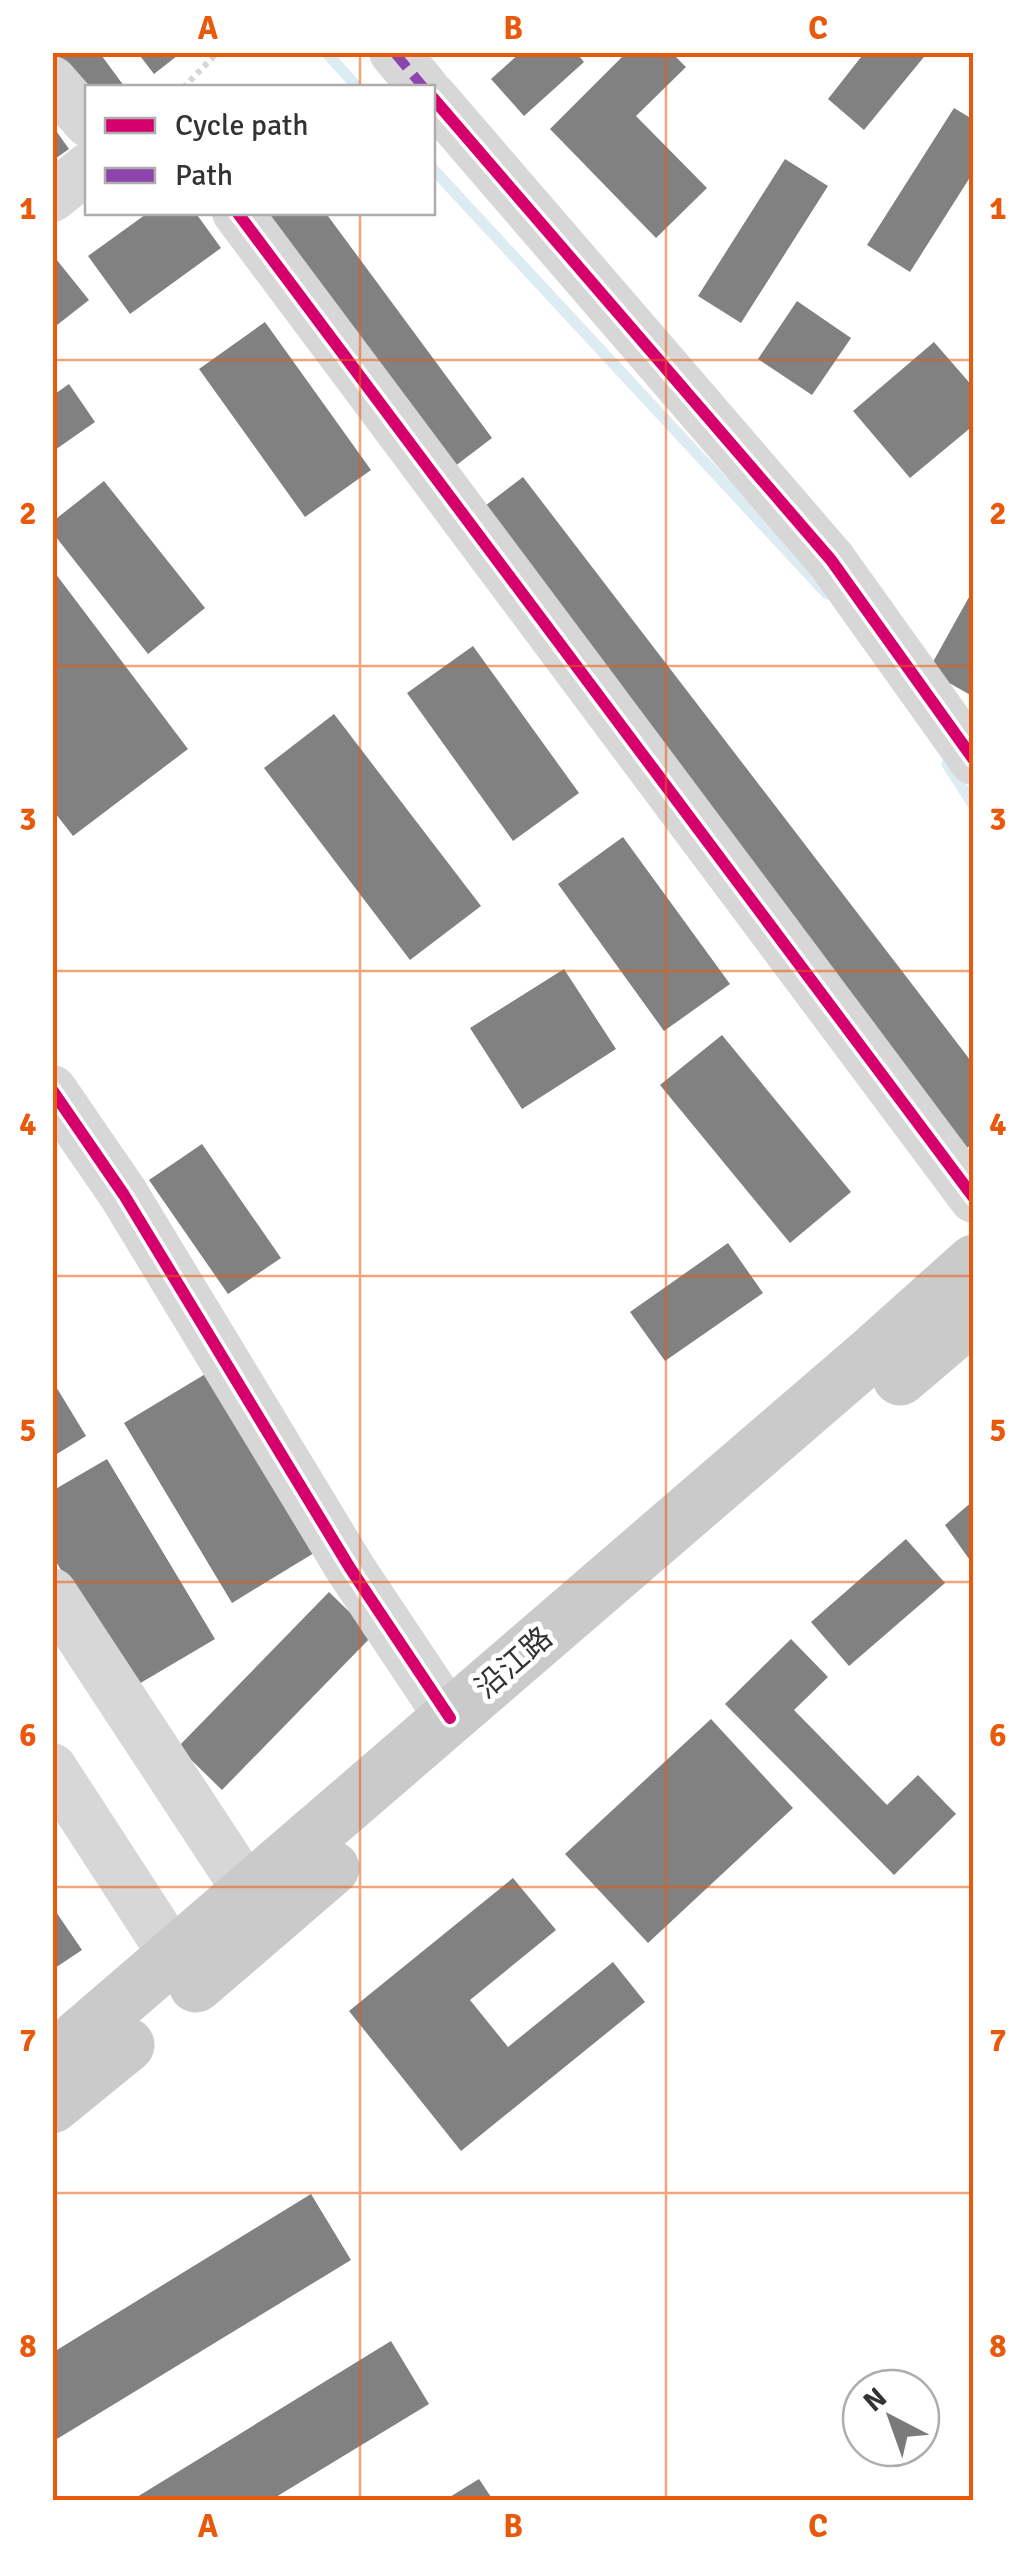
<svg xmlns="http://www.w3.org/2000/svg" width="1026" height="2553" viewBox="0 0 1026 2553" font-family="Signika,'Noto Sans SC',sans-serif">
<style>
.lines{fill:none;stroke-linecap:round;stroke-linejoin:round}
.stream{stroke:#ddebf3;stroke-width:11}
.building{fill:#818181}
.path{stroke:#d6d6d6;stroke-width:6;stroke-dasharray:5 5;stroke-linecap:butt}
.minor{stroke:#d7d7d7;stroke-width:50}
.major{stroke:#cacaca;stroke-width:55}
.quiet{stroke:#8e44ad;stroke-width:10;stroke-dasharray:20 10;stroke-linecap:butt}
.cycleway-casing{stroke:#fff;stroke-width:19}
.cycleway{stroke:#d6006c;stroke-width:12}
.grid{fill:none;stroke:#e8590c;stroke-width:2.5;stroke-opacity:0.55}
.labels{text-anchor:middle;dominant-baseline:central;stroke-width:10;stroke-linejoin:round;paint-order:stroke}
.street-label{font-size:30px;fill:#333;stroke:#fff}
.neatline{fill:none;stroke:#e8590c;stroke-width:4}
.grid-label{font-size:32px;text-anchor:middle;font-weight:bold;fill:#e8590c}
</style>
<rect width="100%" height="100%" fill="#fff"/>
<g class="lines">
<path class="stream" d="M326 52 358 88
M432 168 827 594
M947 764 974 806"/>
</g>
<path class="building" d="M52 52H99L124 86 88 88 52 64Z
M137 52H182L154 74Z
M521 52H576L584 62 524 116 491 79Z
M627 52H671L686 67 636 116 707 188 656 238 550 129Z
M865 52H928L864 130 828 99Z
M954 108 974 120V171L910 272 867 245Z
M52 125 69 149 52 161Z
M785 159 828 186 741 323 698 296Z
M149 212H195L221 248 130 314 88 256Z
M253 212H325L492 438 446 473Z
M52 254 89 300 52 329Z
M797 301 851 338 812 395 758 359Z
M265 322 371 470 305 517 199 369Z
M934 342 974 388V425L910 478 853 411Z
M69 384 95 422 52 452V396Z
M523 477 974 1065V1143L961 1152 473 515Z
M104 481 205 608 148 654 52 532V522Z
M52 569 188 749 73 836 52 809Z
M974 588V697L928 671Z
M473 646 579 793 513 841 407 693Z
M334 714 481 906 410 960 264 768Z
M623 837 730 984 664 1031 558 884Z
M564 969 616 1049 522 1109 470 1028Z
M722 1035 851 1192 790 1243 660 1085Z
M202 1144 281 1258 228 1294 149 1180Z
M728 1243 763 1293 665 1361 630 1312Z
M207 1373 314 1553 232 1603 124 1423Z
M52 1380 86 1436 52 1457Z
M107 1459 215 1639 132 1688 52 1555V1491Z
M974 1500V1566L945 1525Z
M906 1539 945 1583 849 1666 811 1622Z
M329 1592 373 1635 222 1790 178 1747Z
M791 1639 828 1677 794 1710 887 1805 918 1775 956 1814 894 1875 725 1704Z
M711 1719 793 1808 648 1943 565 1854Z
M513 1878 556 1930 470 2000 508 2047 613 1962 645 2002 461 2151 349 2011Z
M52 1906 82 1950 52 1970Z
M311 2194 351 2260 52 2442V2353Z
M391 2341 429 2404 271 2500H132Z
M479 2479 493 2500H445Z"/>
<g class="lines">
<path class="path" d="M183 88 218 52"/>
<path class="minor" d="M394 52 424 88
M52 81 88 122
M432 97 831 560 974 760
M52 197 88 168
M237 212 974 1198
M52 1090 124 1195 350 1568 450 1718
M52 1593 247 1890
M52 1768 174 1956"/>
<path class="major" d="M900 1378 974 1315
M196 1985 332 1868
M52 2060 870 1355 974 1262
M52 2106 127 2045"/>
<path class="quiet" d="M394 52 424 88"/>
<defs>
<path id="cycleway" d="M432 97 831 560 974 760
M237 212 974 1198
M52 1090 124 1195 350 1568 450 1718"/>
</defs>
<use href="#cycleway" class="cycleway-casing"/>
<use href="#cycleway" class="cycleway"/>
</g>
<path class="grid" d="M360 52V88M666 52V2500M360 212V2500M52 360H974M52 666H974M52 971H974M52 1276H974M52 1582H974M52 1887H974M52 2193H974"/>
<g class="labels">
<g class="street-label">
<text transform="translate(514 1663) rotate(-41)">沿江路</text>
</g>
</g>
<rect width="1026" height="2553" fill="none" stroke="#ffffff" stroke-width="110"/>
<rect x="85" y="85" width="350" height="130" fill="#ffffff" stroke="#adadad" stroke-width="2.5"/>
<rect x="105" y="118" width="50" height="15" fill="#d6006c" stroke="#adadad" stroke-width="2.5"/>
<text x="175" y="135" font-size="30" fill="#333333">Cycle path</text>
<rect x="105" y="168" width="50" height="15" fill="#8e44ad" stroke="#adadad" stroke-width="2.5"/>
<text x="175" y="185" font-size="30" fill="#333333">Path</text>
<g transform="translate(891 2418) rotate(319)"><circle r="48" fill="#ffffff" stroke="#adadad" stroke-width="2.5"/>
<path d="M0-8L18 38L0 25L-18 38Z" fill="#7a7a7a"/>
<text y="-15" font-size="28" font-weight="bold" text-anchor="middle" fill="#333333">N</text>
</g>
<rect x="55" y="55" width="916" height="2443" class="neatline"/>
<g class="grid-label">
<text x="208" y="39">A</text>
<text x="513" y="39">B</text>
<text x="818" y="39">C</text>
<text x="28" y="219">1</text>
<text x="998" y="219">1</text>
<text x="28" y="524">2</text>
<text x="998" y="524">2</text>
<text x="28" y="830">3</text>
<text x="998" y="830">3</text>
<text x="28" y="1135">4</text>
<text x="998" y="1135">4</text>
<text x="28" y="1441">5</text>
<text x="998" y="1441">5</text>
<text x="28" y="1746">6</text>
<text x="998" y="1746">6</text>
<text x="28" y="2051">7</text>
<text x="998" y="2051">7</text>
<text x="28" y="2357">8</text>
<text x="998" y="2357">8</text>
<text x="208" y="2537">A</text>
<text x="513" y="2537">B</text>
<text x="818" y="2537">C</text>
</g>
</svg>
